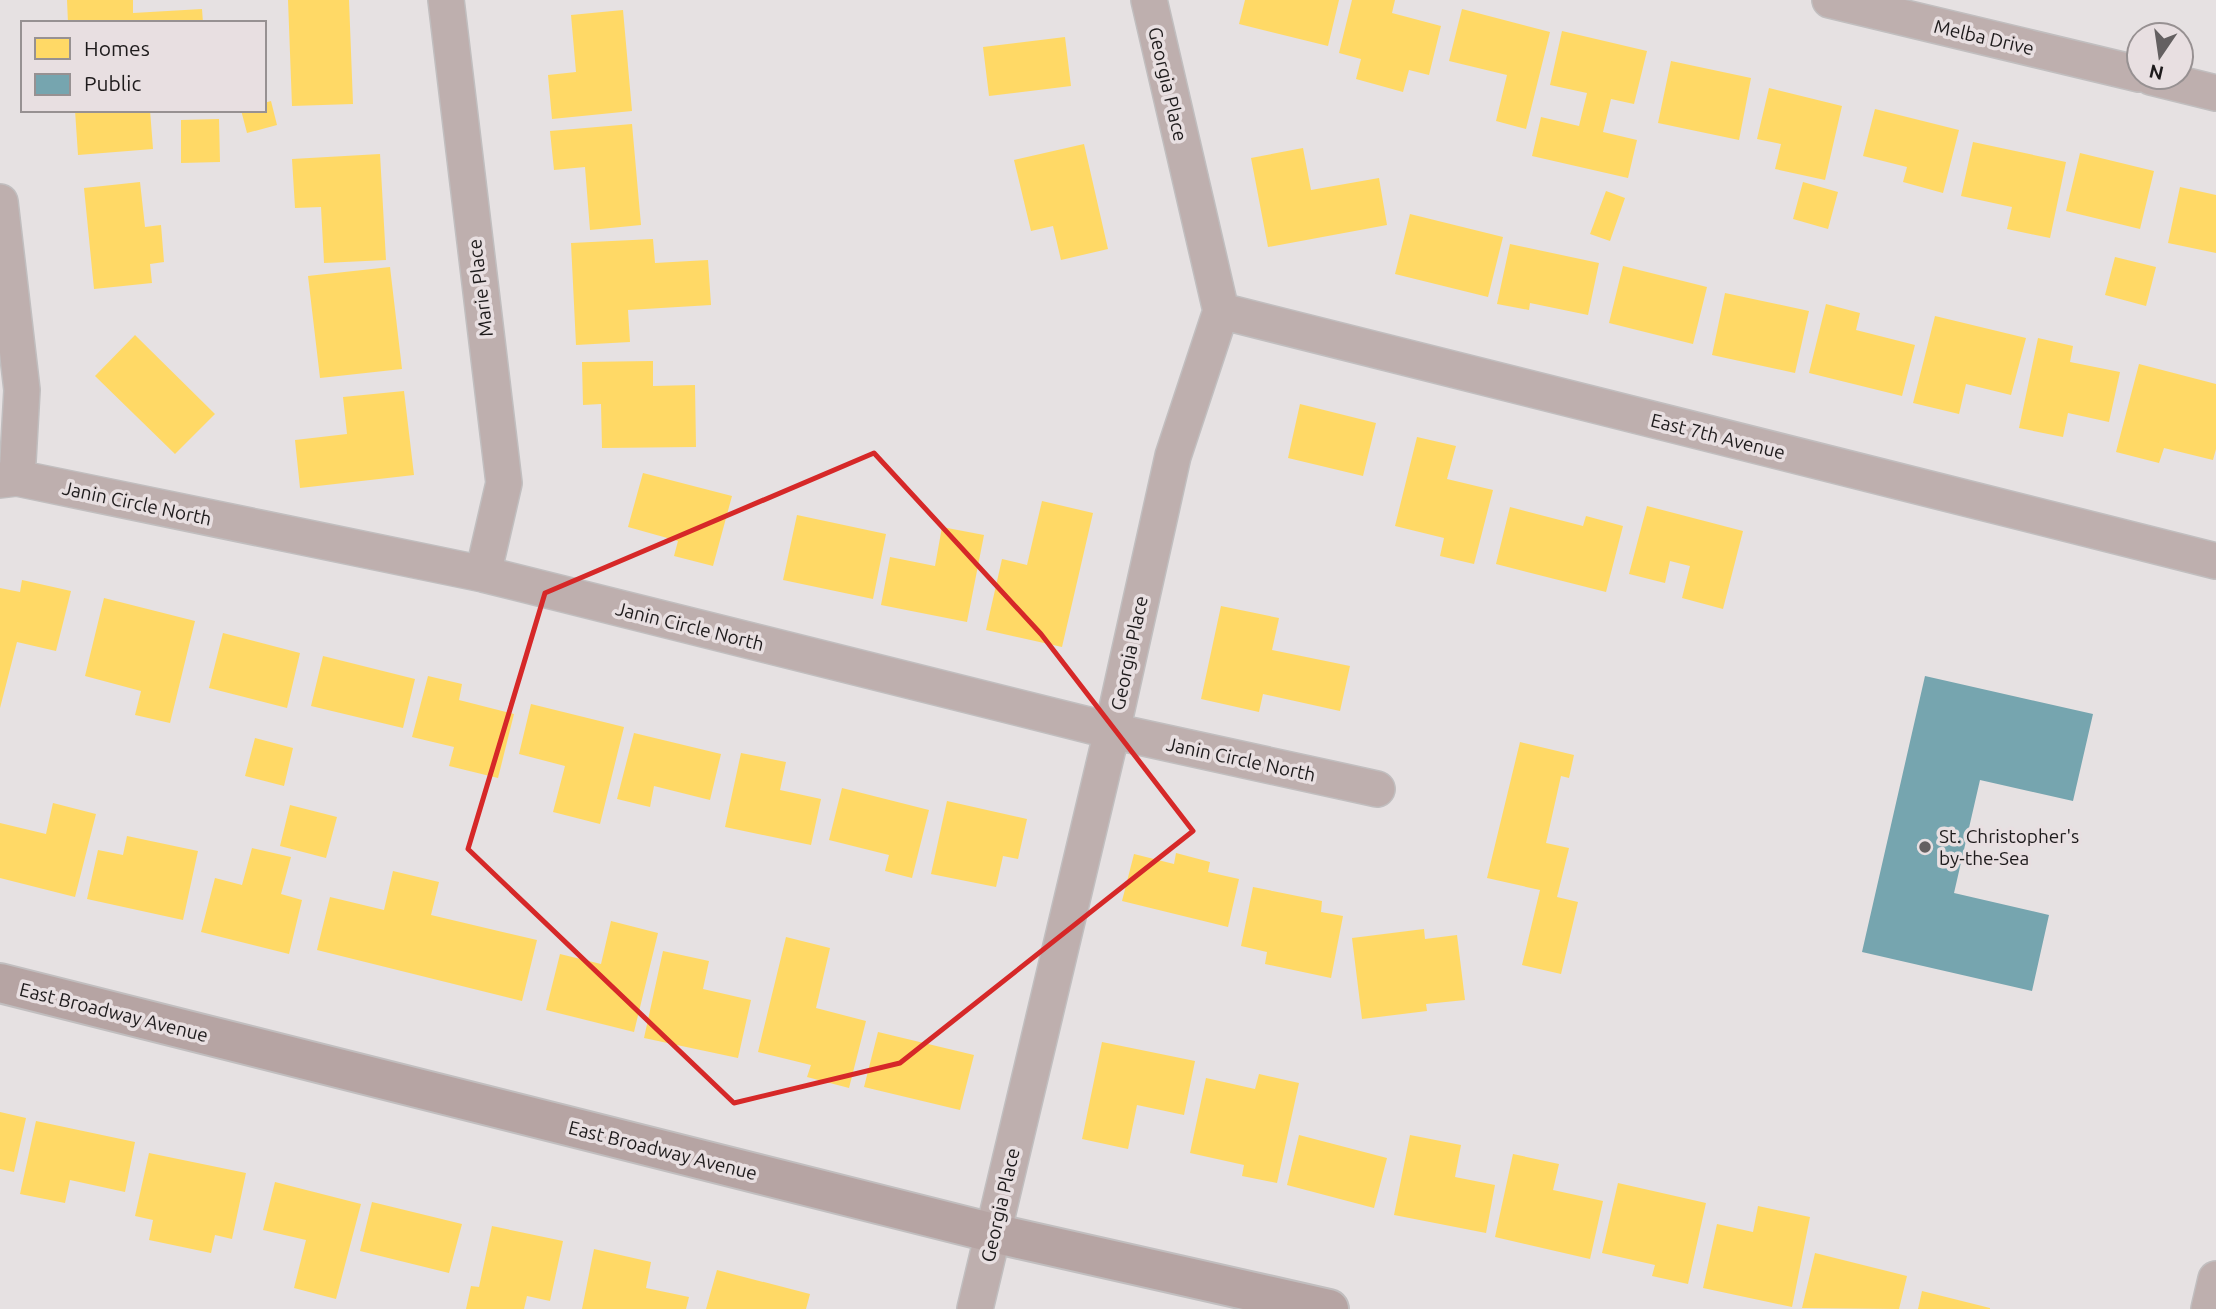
<svg xmlns="http://www.w3.org/2000/svg" width="2216" height="1309" viewBox="0 0 2216 1309" font-family="Ubuntu,sans-serif">
<style>
.homes{fill:#ffd966}
.public{fill:#76a5af}
.lines{fill:none;stroke-linecap:round;stroke-linejoin:round}
.street-casing{stroke:#c1bebf;stroke-width:38}
.secondary-casing{stroke:#c1bebf;stroke-width:42}
.street{stroke:#beafae;stroke-width:35}
.secondary{stroke:#b6a4a3;stroke-width:38}
.marked{fill:none;stroke:#d62828;stroke-width:5;stroke-linejoin:round}
.poi-dot{fill:#646061;stroke:#e8dfe1;stroke-width:2.5}
.labels{text-anchor:middle;dominant-baseline:central;stroke-width:7;stroke-linejoin:round;paint-order:stroke}
.street-label{font-size:19px;fill:#1e1b1c;stroke:#e8dfe1}
.poi-label{font-size:19px;fill:#1e1b1c;stroke:#e8dfe1;text-anchor:start}
</style>
<rect width="100%" height="100%" fill="#e6e1e2"/>
<path class="homes" d="M67 0H133V13L202 9 203 23H68Z
M288 0H349L353 104 292 106Z
M1245 0H1339L1328 46 1239 24Z
M1352 0H1395L1392 13 1441 26 1429 75 1409 70 1403 92 1356 79 1361 59 1339 53Z
M1462 9 1550 32 1526 129 1496 121 1507 75 1449 61Z
M623 10 632 111 552 119 548 75 576 72 571 15Z
M1562 31 1647 51 1634 104 1611 99 1603 132 1637 140 1628 178 1532 156 1541 117 1579 126 1587 93 1550 85Z
M1065 37 1071 86 989 96 983 47Z
M1671 61 1751 78 1739 140 1658 123Z
M1769 88 1842 106 1825 180 1775 169 1781 144 1757 139Z
M271 101 277 125 247 133 241 110H264V103Z
M1875 109 1959 130 1943 193 1903 182 1907 167 1863 156Z
M75 110H150L153 149 78 155Z
M219 119 220 162 181 163V120Z
M632 124 641 225 590 230 585 167 554 170 550 131Z
M1973 142 2066 162 2050 238 2007 229 2012 207 1961 196Z
M1084 144 1108 249 1061 260 1053 226 1031 231 1014 160Z
M1303 148 1311 190 1379 178 1387 225 1268 247 1251 158Z
M2080 153 2154 171 2140 229 2066 211Z
M380 154 386 260 324 263 321 207 295 208 292 159Z
M140 182 145 227 161 225 164 262 150 264 152 283 94 289 84 188Z
M1803 182 1838 192 1828 229 1793 219Z
M2180 187 2216 195V253L2168 243Z
M1606 191 1625 198 1610 241 1590 234Z
M1410 214 1503 237 1488 297 1395 274Z
M653 239 655 263 708 260 711 305 628 310 630 342 576 345 571 243Z
M1510 244 1599 263 1588 315 1530 303 1529 310 1497 304Z
M2115 257 2156 267 2146 306 2105 295Z
M1623 266 1707 287 1693 344 1609 323Z
M390 267 402 369 320 378 308 276Z
M1725 293 1809 311 1795 373 1712 355Z
M1826 304 1860 313 1856 330 1915 345 1902 396 1809 373Z
M1935 316 2026 338 2011 395 1966 384 1959 414 1913 403Z
M135 335 215 414 175 454 95 376Z
M2038 338 2073 346 2070 362 2120 372 2109 422 2068 413 2063 437 2019 428Z
M653 361V386L695 385 696 447 602 448 601 404 583 405 582 362Z
M2139 364 2216 384V449L2213 460 2164 448 2159 463 2116 452Z
M404 391 414 475 300 488 295 440 347 434 343 397Z
M1300 404 1376 423 1363 476 1288 458Z
M1417 437 1456 446 1447 479 1493 490 1474 564 1440 556 1444 538 1395 526Z
M643 473 732 496 713 566 674 556 678 541 628 527Z
M1042 501 1093 513 1062 647 986 630 1002 559 1027 565Z
M1647 506 1743 531 1723 609 1682 598 1690 566 1670 561 1665 583 1629 574Z
M1510 507 1583 526 1586 516 1623 526 1606 592 1496 564Z
M797 515 886 534 873 599 783 580Z
M942 527 984 535 967 622 881 605 890 557 935 566Z
M22 580 71 591 56 651 17 642 0 708V588L20 592Z
M104 598 195 621 170 723 135 715 141 691 85 676Z
M1221 606 1279 618 1272 650 1350 666 1340 711 1263 694 1259 712 1201 699Z
M223 633 300 653 287 708 209 688Z
M323 656 415 679 403 728 311 706Z
M428 676 462 684 459 700 514 714 498 778 449 766 454 747 412 737Z
M531 704 624 727 600 824 553 812 565 766 519 754Z
M634 733 721 754 710 800 654 786 650 807 617 799Z
M255 738 293 748 284 786 245 776Z
M1520 742 1574 755 1569 778 1561 776 1546 843 1569 848 1557 897 1578 902 1561 974 1522 965 1540 890 1487 878Z
M741 753 786 762 780 790 821 799 811 845 725 827Z
M842 788 929 810 912 878 885 871 889 855 829 840Z
M947 801 1027 819 1018 859 1003 856 996 887 931 874Z
M53 803 96 814 75 897 0 878V823L46 834Z
M290 805 337 817 326 858 280 846Z
M127 836 198 851 183 920 87 899 98 850 123 855Z
M252 848 291 857 281 894 302 900 289 954 201 932 215 878 242 885Z
M1176 853 1210 862 1208 872 1239 879 1228 927 1122 901 1134 854 1174 864Z
M393 871 439 882 431 915 537 940 522 1001 317 950 330 897 384 910Z
M1253 887 1322 901 1321 912 1343 916 1331 978 1265 964 1267 952 1241 946Z
M611 921 658 933 634 1032 546 1010 560 954 601 964Z
M1424 929 1425 939 1457 935 1465 1000 1426 1004 1427 1011 1362 1019 1352 938Z
M786 937 830 948 816 1008 866 1021 849 1088 807 1077 811 1065 758 1052Z
M663 951 709 961 703 989 751 1000 738 1058 644 1038Z
M878 1032 974 1055 960 1110 864 1087Z
M1102 1042 1195 1061 1184 1115 1137 1105 1128 1149 1082 1139Z
M1259 1074 1299 1083 1277 1183 1242 1176 1244 1165 1190 1153 1206 1078 1255 1089Z
M0 1112 26 1118 14 1172 0 1169Z
M36 1121 135 1142 125 1192 70 1180 65 1203 20 1194Z
M1299 1135 1387 1158 1374 1208 1287 1185Z
M1410 1135 1461 1145 1455 1177 1495 1185 1486 1233 1394 1215Z
M149 1153 246 1173 232 1239 215 1235 211 1253 149 1240 153 1220 135 1216Z
M1513 1154 1559 1164 1553 1190 1603 1201 1590 1259 1495 1237Z
M275 1182 361 1204 336 1299 294 1288 306 1240 263 1230Z
M1618 1183 1706 1203 1688 1284 1652 1276 1655 1265 1602 1253Z
M372 1202 462 1224 449 1273 360 1251Z
M1758 1206 1810 1217 1792 1307 1703 1288 1717 1224 1753 1232Z
M492 1226 563 1241 550 1301 527 1296 524 1309H466L471 1286 479 1287Z
M594 1249 651 1262 646 1288 689 1297 686 1309H582Z
M1815 1253 1907 1276 1899 1309 1802 1308Z
M717 1270 810 1294 806 1309H706Z
M1922 1291 1990 1308V1309H1918Z"/>
<path class="public" d="M1925 676 2093 714 2073 801 1980 780 1954 893 2049 915 2032 991 1862 952Z"/>
<g class="lines">
<defs>
<path id="street" d="M446 0 504 483 483 574
M1830 0 2139 74
M2151 77 2216 93
M0 202 22 390 17 478
M1221 311 2216 561
M0 480 17 478 483 574 1112 731 1377 789
M975 1309 1112 731 1173 456 1221 311 1149 0
M2209 1309 2216 1279"/>
<path id="secondary" d="M0 983 993 1233 1329 1309"/>
</defs>
<use href="#street" class="street-casing"/>
<use href="#secondary" class="secondary-casing"/>
<use href="#street" class="street"/>
<use href="#secondary" class="secondary"/>
</g>
<path class="marked" d="M874 453 1041 634 1193 831 900 1063 734 1103 468 849 545 593Z"/>
<circle class="poi-dot" cx="1925" cy="847" r="7"/>
<g class="labels">
<g class="street-label">
<text transform="translate(1984 37) rotate(13)">Melba Drive</text>
<text transform="translate(1168 84) rotate(77)">Georgia Place</text>
<text transform="translate(480 288) rotate(-97)">Marie Place</text>
<text transform="translate(1718 436) rotate(14)">East 7th Avenue</text>
<text transform="translate(137 503) rotate(12)">Janin Circle North</text>
<text transform="translate(690 626) rotate(14)">Janin Circle North</text>
<text transform="translate(1129 653) rotate(-78)">Georgia Place</text>
<text transform="translate(1241 759) rotate(12)">Janin Circle North</text>
<text transform="translate(114 1012) rotate(14)">East Broadway Avenue</text>
<text transform="translate(663 1150) rotate(14)">East Broadway Avenue</text>
<text transform="translate(1000 1205) rotate(-77)">Georgia Place</text>
</g>
<g class="poi-label">
<text x="1939" y="836">St. Christopher's<tspan x="1939" dy="22">by-the-Sea</tspan></text>
</g>
</g>
<rect x="21" y="21" width="245" height="91" fill="#e8dfe1" stroke="#979192" stroke-width="2"/>
<rect x="35" y="38" width="35" height="21" fill="#ffd966" stroke="#979192" stroke-width="2"/>
<text x="84" y="56" font-size="21" fill="#1e1b1c">Homes</text>
<rect x="35" y="74" width="35" height="21" fill="#76a5af" stroke="#979192" stroke-width="2"/>
<text x="84" y="91" font-size="21" fill="#1e1b1c">Public</text>
<g transform="translate(2160 56) rotate(193)"><circle r="33" fill="#e8dfe1" stroke="#979192" stroke-width="2"/>
<path d="M0-5L12 26L0 18L-12 26Z" fill="#646061"/>
<text y="-10" font-size="19" font-weight="bold" text-anchor="middle" fill="#1e1b1c">N</text>
</g>
</svg>
